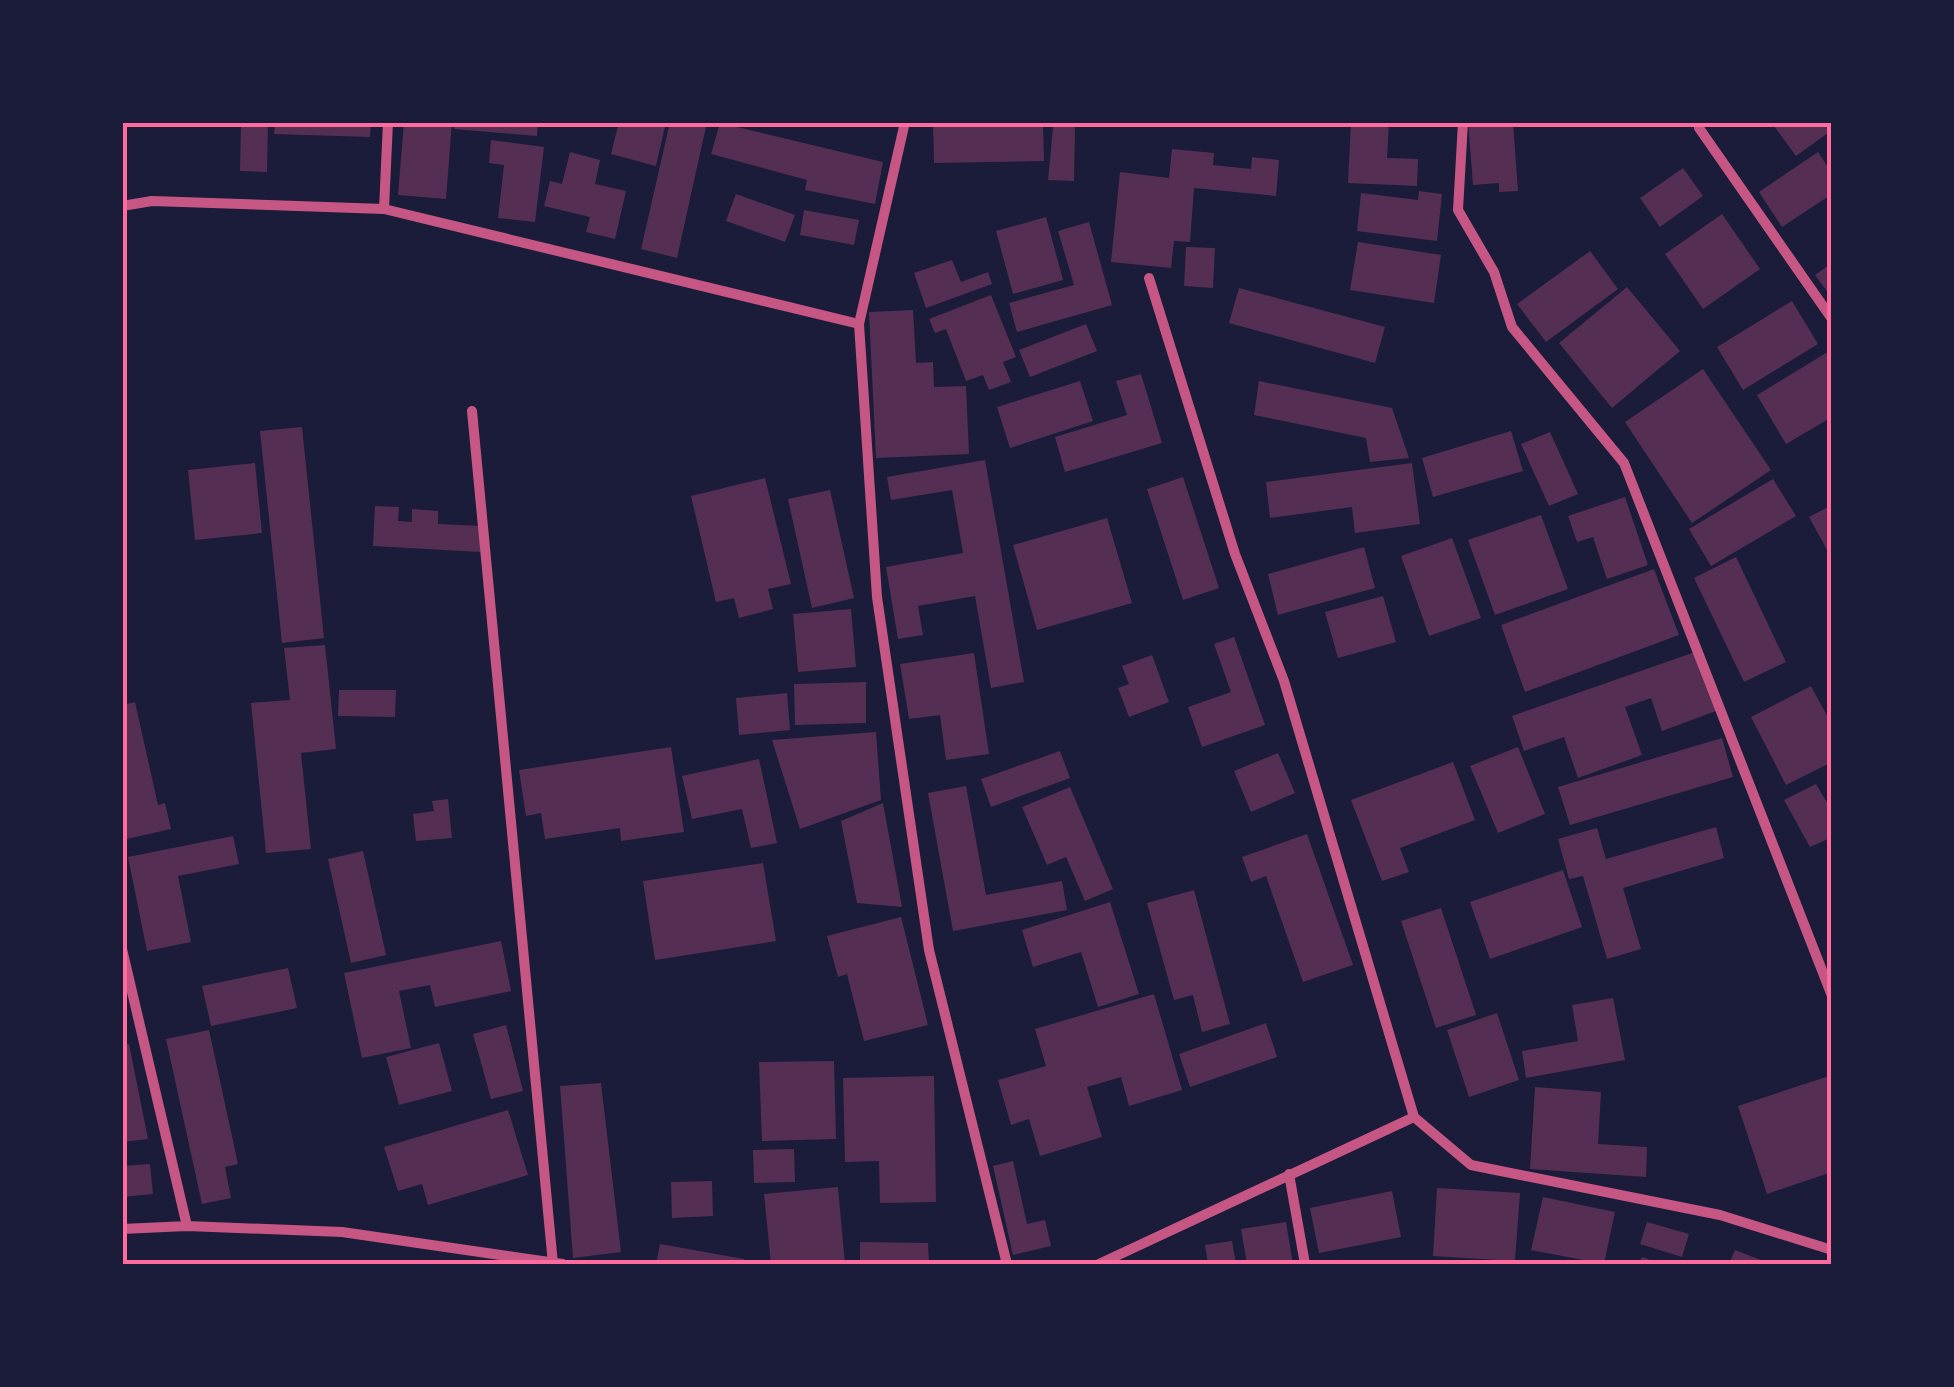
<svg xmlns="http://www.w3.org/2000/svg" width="1954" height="1387" viewBox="0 0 1954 1387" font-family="Quicksand,sans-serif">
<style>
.building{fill:#542f53}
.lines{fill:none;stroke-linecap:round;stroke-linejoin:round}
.minor{stroke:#c65784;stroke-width:10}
.neatline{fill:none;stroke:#ff6b9d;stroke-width:4}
</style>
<rect width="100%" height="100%" fill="#1b1b3a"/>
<path class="building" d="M241 122H268L267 172 240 171Z
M275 122H371L370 137 274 134Z
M404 122H452L446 199 398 195Z
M455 122H538L537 136 454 129Z
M619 122H666L656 166 611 154Z
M670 122H707L677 258 641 249Z
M933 122H1043L1044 161 934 163Z
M1351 122H1389L1387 158 1418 159 1417 186 1348 183Z
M1468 122H1513L1518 191 1499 192V183L1473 185Z
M1771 122H1829L1832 130 1796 156Z
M720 123 883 162 875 204 805 190 807 180 711 154Z
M1053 127H1075L1074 181 1048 180Z
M491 140 544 147 535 222 498 218 504 165 489 163Z
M1172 149 1214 153 1213 165 1251 169 1252 157 1279 160 1276 196 1194 188 1190 242 1174 241 1171 268 1111 262 1120 172 1169 178Z
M570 152 600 160 595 184 626 191 615 239 586 232 590 217 544 206 550 181 562 184Z
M1818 152 1832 173V194L1782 227 1759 192Z
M1683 168 1703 196 1660 227 1640 198Z
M1419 191 1442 194 1437 241 1357 231 1361 193 1418 200Z
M736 194 795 215 785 242 726 221Z
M804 210 859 220 854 245 800 235Z
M1722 214 1760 269 1703 309 1665 254Z
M1046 217 1063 280 1013 294 996 231Z
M1089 222 1112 305 1017 332 1009 303 1074 285 1058 231Z
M1358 242 1441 255 1434 303 1350 290Z
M1186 247 1215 248 1213 288 1184 286Z
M1590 251 1618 289 1546 342 1517 304Z
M952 260 961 282 988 272 992 284 926 308 914 273Z
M1832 263V298L1815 275Z
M1627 287 1680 351 1612 408 1559 343Z
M1239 288 1385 327 1375 363 1229 323Z
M991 295 1016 357 1003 362 1011 382 989 390 983 375 966 381 946 329 935 333 929 319Z
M1792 301 1818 344 1743 390 1717 347Z
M913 310 916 363 933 362 934 387 966 386 969 454 876 458 869 312Z
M1086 324 1097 351 1030 377 1019 350Z
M1826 353 1832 362V417L1786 444 1757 395Z
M1703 369 1771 470 1692 523 1625 422Z
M1141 374 1162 443 1065 472 1055 437 1127 415 1116 381Z
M1080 381 1093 421 1010 448 997 407Z
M1259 381 1392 408 1409 458 1370 462 1366 438 1254 415Z
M302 427 324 638 282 643 260 431Z
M1511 431 1523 471 1433 497 1422 458Z
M1550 432 1578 494 1549 506 1521 444Z
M985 460 1024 682 991 688 975 596 918 606 923 635 898 639 886 567 963 553 952 490 891 500 887 477Z
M255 463 262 533 195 540 188 470Z
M1412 463 1420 524 1355 533 1352 507 1270 518 1266 482Z
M1183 477 1219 588 1183 600 1147 489Z
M765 478 791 584 768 589 773 609 739 618 734 598 716 602 691 496Z
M1773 479 1796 516 1711 566 1689 529Z
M830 490 854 598 812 608 788 499Z
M1625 497 1648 565 1607 579 1593 537 1577 542 1568 516Z
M1832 505V559L1809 517Z
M375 506 399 507 398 521 412 522V509L438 511V524L481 526 480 552 373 546Z
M1541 515 1568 589 1495 615 1468 540Z
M1107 518 1132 603 1037 630 1013 545Z
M1452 538 1481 618 1429 636 1401 556Z
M1364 547 1375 588 1278 615 1268 574Z
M1736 557 1786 662 1744 682 1694 578Z
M1654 569 1679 635 1525 692 1501 625Z
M1383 596 1396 642 1338 658 1325 612Z
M851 609 856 667 798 672 793 614Z
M1234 637 1265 725 1202 747 1188 707 1231 692 1214 644Z
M325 645 336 749 301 753 311 849 266 853 251 703 290 700 284 648Z
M1695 652 1716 711 1662 731 1651 698 1625 707 1642 755 1578 778 1564 737 1524 751 1512 716Z
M974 653 989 754 946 760 940 715 909 719 900 664Z
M1152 655 1169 702 1129 717 1118 688 1129 684 1122 666Z
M866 682V723L795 725 794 684Z
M1811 686 1832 725V762L1786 785 1751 717Z
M339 690H396L395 717 338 716Z
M787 693 790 730 739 735 736 698Z
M135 702 158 805 165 803 171 829 122 840V705Z
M876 732 881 800 800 829 772 740Z
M1722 738 1733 777 1570 825 1558 787Z
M671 747 684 832 621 841 620 828 545 839 541 813 526 816 519 770Z
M1518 747 1545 814 1498 833 1470 766Z
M1060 751 1070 778 991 807 981 779Z
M1278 753 1295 793 1251 812 1234 771Z
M759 759 777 843 751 848 742 809 692 819 682 776Z
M1453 762 1475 820 1400 848 1409 872 1382 881 1351 800Z
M1816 784 1832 811V837L1810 847 1784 800Z
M966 786 986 895 1062 881 1067 910 953 931 928 793Z
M1070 787 1113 889 1085 901 1066 857 1047 865 1022 807Z
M448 799 452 838 416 841 413 814 434 811 432 801Z
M883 803 902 907 857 903 841 821Z
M1716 827 1724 858 1623 888 1641 949 1607 959 1583 876 1569 879 1558 839 1597 828 1606 859Z
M1307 834 1353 965 1303 982 1266 876 1251 882 1242 857Z
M233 836 239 864 178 876 191 942 147 951 128 857Z
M363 851 386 955 351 963 328 859Z
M763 863 776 941 655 960 643 881Z
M1563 870 1582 927 1490 959 1470 902Z
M1194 890 1230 1024 1202 1032 1193 995 1174 1000 1147 903Z
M1110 902 1139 994 1098 1007 1081 952 1033 967 1022 930Z
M1441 908 1476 1015 1436 1028 1401 921Z
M901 917 928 1025 864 1041 847 974 838 977 827 936Z
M501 941 511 991 435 1007 430 985 399 991 411 1048 362 1058 344 973Z
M288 968 297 1008 211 1026 202 986Z
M1154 994 1182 1090 1129 1106 1121 1077 1087 1087 1102 1137 1040 1156 1029 1119 1011 1125 998 1080 1046 1066 1035 1029Z
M1613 998 1625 1060 1526 1078 1522 1051 1578 1041 1572 1005Z
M1497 1013 1519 1080 1469 1097 1447 1030Z
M1266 1023 1277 1057 1190 1087 1179 1054Z
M506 1025 523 1091 491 1099 473 1034Z
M209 1030 238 1164 225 1167 231 1198 202 1204 166 1039Z
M439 1043 452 1091 399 1105 386 1057Z
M129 1044 148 1139 122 1142V1045Z
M834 1061 836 1139 762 1141 759 1062Z
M1832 1075V1172L1767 1194 1738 1106Z
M934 1076 936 1202 880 1203 879 1161 845 1162 843 1078Z
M601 1083 621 1252 573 1258 560 1086Z
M1535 1087 1601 1092 1598 1144 1647 1147 1646 1177 1530 1169Z
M508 1110 528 1175 428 1205 422 1184 398 1191 384 1147Z
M794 1149 795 1182 754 1183 753 1150Z
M1013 1161 1027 1224 1045 1220 1051 1246 1013 1255 993 1166Z
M150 1164 153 1194 122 1197V1166Z
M712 1181 713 1216 672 1218 671 1182Z
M838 1187 845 1264H771L764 1194Z
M1437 1188 1520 1193 1515 1261 1433 1256Z
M1392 1191 1401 1237 1319 1253 1310 1208Z
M1543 1197 1615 1212 1604 1264 1531 1250Z
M1286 1222 1293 1264H1247L1241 1229Z
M1647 1222 1689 1234 1682 1257 1640 1244Z
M1232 1241 1236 1264H1208L1205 1245Z
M860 1242 928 1243 929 1264H860Z
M660 1244 744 1259 743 1264H656Z
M1735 1250 1771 1264H1729Z
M1642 1257 1662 1264H1639Z"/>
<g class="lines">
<path class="minor" d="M905 122 859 324 877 597 929 950 1007 1264
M1463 122 1458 210 1494 272 1512 327 1624 463 1832 996
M1699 128 1832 319
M122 206 152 201 384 209 859 324
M384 209 388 122
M1149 278 1235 554 1284 681 1414 1117
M472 411 553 1264
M122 949 187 1226
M1289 1174 1305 1264
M122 1229 187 1226 342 1232 563 1264
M1099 1264 1414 1117 1471 1165 1720 1215 1832 1250"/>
</g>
<rect width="1954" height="1387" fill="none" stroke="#1b1b3a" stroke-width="250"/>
<rect x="125" y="125" width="1704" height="1137" class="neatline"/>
</svg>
